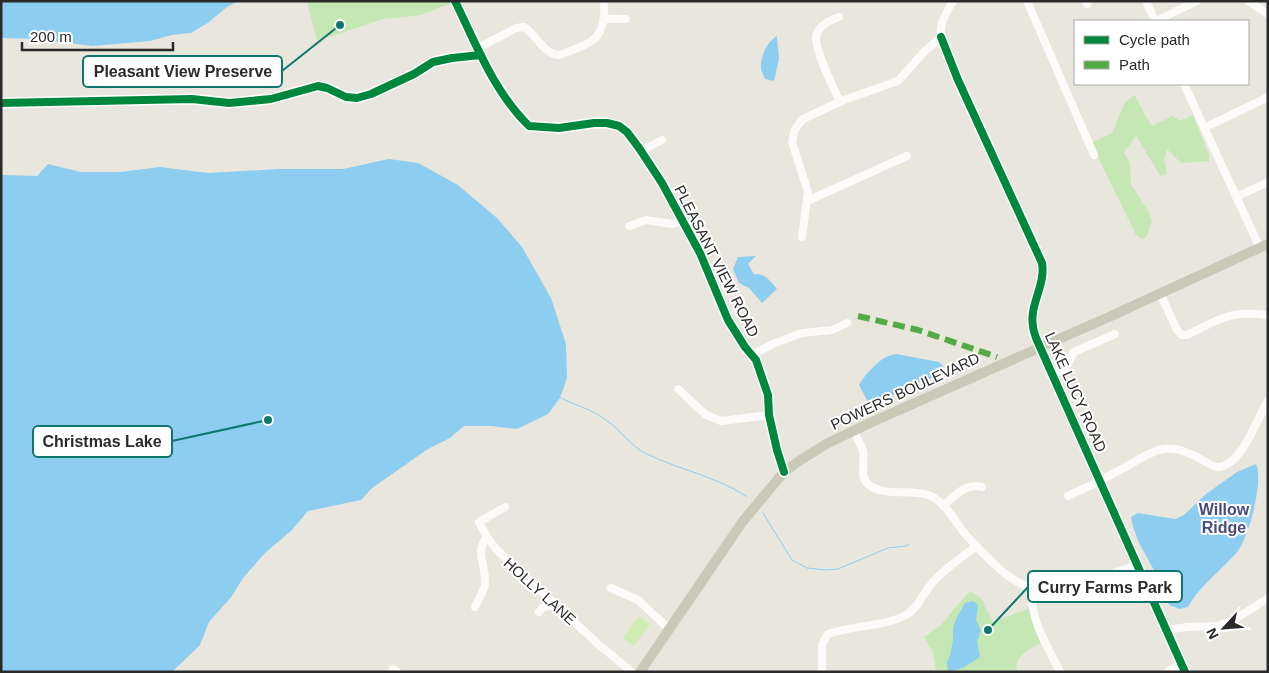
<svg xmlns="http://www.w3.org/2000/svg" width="1269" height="673" viewBox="0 0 1269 673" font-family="Helvetica,sans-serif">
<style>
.green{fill:#c5e7b4}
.pitch{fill:#d1ecb1}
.water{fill:#8dcef0}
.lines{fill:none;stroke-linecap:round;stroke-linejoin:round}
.stream{stroke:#8dcef0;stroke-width:1}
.minor{stroke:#fcfbfa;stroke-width:8}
.major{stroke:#cac8b7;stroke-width:10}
.quiet{stroke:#53ab44;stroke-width:6;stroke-dasharray:12 6;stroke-linecap:butt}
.cycleway-casing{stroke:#fff;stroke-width:11}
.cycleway{stroke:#00873e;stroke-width:8}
.labels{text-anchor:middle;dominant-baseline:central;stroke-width:4;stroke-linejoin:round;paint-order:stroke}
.street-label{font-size:15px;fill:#2a2a2a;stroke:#fff}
.neighbourhood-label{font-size:16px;font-weight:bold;fill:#474b7e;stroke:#fff}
.leader{fill:none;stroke:#0f766e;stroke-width:2}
.callout-dot{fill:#0f766e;stroke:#fff;stroke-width:2}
.callout{fill:#fff;stroke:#0f766e;stroke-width:2}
.callout-label{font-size:16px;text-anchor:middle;font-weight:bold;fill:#2a2a2a}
</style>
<rect width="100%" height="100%" fill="#e9e6de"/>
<path class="green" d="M307 1H457L421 15 383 19 317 41Z
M1135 95 1145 115 1152 126 1173 116 1180 121 1193 115 1209 155V161L1181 163 1167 149 1164 159 1167 174 1160 176 1136 135 1124 153 1130 163 1131 184 1148 211 1152 221 1147 236 1142 239 1136 235 1091 143 1112 133 1125 102Z
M970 591 981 598 993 622 1032 607 1045 641C1033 648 1013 654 1017 672H936L933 652 924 637 939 627Z"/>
<path class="pitch" d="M639 616 650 624 634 646 623 638Z"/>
<path class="water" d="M1 1H238L227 7 209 22 191 33 172 35 150 41 92 46 38 39 1 38Z
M777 36 779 59 774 81 765 79C764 76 761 71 761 68 760 56 768 41 777 36Z
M389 159 418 163 458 185 497 218 522 247 551 298 566 344 567 378 560 398 548 414 517 429 491 426H464L450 438 428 449 372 488 361 500 308 511 291 531 265 553 243 578 232 596 209 622 200 645 172 672H1V175L37 176 48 164 81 172H120L160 167 208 173 279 169H343Z
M756 256 748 264 754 274C766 273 770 281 777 289L762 303 749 288 739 283 733 269 738 257Z
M896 354 939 362 943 366V370L939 376 920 382 876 404 872 405 869 404 859 385C866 373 882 355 896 354Z
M1256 464C1264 480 1249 538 1237 552 1221 571 1200 585 1188 607L1180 609 1169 605C1165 594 1161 582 1155 572 1145 553 1134 538 1131 517L1138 513 1175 519 1184 515 1206 494 1237 472Z
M973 601 978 605 976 620 981 631 977 641 980 657 963 668 948 672 947 662 950 656 953 640V628L956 619 965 603Z"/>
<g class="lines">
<path class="stream" d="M561 398C575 405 593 410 606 420 621 430 630 446 647 454 680 470 715 476 746 496
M763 513 792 560 807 568 826 570 838 569 888 548 906 546 909 544"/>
<path class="minor" d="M455 1C476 44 494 92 529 126L559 128 594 123H607L619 126 627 132 639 148 662 183 700 253 728 320 745 347 756 360 768 395 769 415 777 450 784 472
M1027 1 1094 155
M1086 1 1087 4
M1146 1 1155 21
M1248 1 1268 14
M839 17C830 20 819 25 816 36 814 49 834 89 840 102
M605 19H626
M1156 21 1197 1
M941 37 958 80 1042 263C1046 285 1029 305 1033 326 1033 330 1035 334 1036 338L1185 672
M478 48 516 28 524 27C537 35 543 54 559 55 592 43 607 40 604 1
M1184 84 1260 248
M1 103 192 99 229 103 271 99 318 86 327 88 346 97 357 98 371 94 414 74 433 62 452 58 481 55
M1204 128 1268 97
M641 151 662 140
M1236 197 1268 182
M807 201 907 156
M629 226 646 220 672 224 683 221
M802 237 808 192 792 142 795 129 803 119 844 100 898 81 924 52 941 37C939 23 946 14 953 1
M1160 293 1177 330 1182 335H1187C1218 320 1232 309 1268 315
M751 355 775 343 802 333 832 330 847 323
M1053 374 1065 369 1074 352 1115 334
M678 389 706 415 721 421 769 415
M853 431C857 438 861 444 863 451 865 461 859 476 868 484 883 498 914 488 931 496 947 504 955 522 966 535 981 551 1008 582 1030 587 1060 593 1109 575 1137 565
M1068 496C1086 488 1104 479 1122 469 1135 462 1148 452 1163 449 1176 447 1187 452 1199 458 1205 461 1213 468 1220 467 1243 463 1257 418 1268 401
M943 506C956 495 965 483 982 487
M505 507 479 522 487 537 496 549 598 644 632 672
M1033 587C1028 618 1047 645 1060 672
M611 588 638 600 669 629
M475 607C478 600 483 592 485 585 487 568 474 551 487 537
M539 612 543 607 556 605
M1167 630 1187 627 1217 626 1234 620 1268 598
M393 669 397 672
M1168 671 1182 664
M822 672V645L828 634C853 625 883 627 906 615 919 608 924 590 935 580 947 567 962 557 977 546"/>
<path class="major" d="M640 672 743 521 784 472 802 459 828 443 872 422 1111 316 1268 244"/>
<path class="quiet" d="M858 316 918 330 997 357"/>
<defs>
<path id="cycleway" d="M455 1C476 44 494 92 529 126L559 128 594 123H607L619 126 627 132 639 148 662 183 700 253 728 320 745 347 756 360 768 395 769 415 777 450 784 472
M941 37 958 80 1042 263C1046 285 1029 305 1033 326 1033 330 1035 334 1036 338L1185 672
M1 103 192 99 229 103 271 99 318 86 327 88 346 97 357 98 371 94 414 74 433 62 452 58 481 55"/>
</defs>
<use href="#cycleway" class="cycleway-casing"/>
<use href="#cycleway" class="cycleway"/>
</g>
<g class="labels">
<g class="street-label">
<text transform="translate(717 261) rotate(63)">PLEASANT VIEW ROAD</text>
<text transform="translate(905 391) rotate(-25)">POWERS BOULEVARD</text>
<text transform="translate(1076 392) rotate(66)">LAKE LUCY ROAD</text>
<text transform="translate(540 591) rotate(42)">HOLLY LANE</text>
</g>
<g class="neighbourhood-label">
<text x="1224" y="509">Willow<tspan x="1224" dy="18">Ridge</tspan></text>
</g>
</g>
<path class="leader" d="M340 25L282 71M268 420L172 441M988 630L1028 587"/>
<g class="callout-dot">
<circle cx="340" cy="25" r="5"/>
<circle cx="268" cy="420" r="5"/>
<circle cx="988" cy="630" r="5"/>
</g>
<g class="callout">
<rect x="83" y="56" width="199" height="31" rx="5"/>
<rect x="33" y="426" width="139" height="31" rx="5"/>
<rect x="1028" y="571" width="154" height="31" rx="5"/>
</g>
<g class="callout-label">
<text x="183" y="77">Pleasant View Preserve</text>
<text x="102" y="447">Christmas Lake</text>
<text x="1105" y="593">Curry Farms Park</text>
</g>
<rect width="1269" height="673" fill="none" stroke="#2a2a2a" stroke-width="5"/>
<rect x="1074" y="20" width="175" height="65" fill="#ffffff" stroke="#aaaaaa"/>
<rect x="1084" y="36" width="25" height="8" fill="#00873e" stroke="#aaaaaa"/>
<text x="1119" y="45" font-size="15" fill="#2a2a2a">Cycle path</text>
<rect x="1084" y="61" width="25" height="8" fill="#53ab44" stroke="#aaaaaa"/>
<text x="1119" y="70" font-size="15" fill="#2a2a2a">Path</text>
<g transform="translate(1224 628) rotate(244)" stroke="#ffffff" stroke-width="4" paint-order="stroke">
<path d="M0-4L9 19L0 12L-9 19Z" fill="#2a2a2a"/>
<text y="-8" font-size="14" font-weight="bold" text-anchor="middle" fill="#2a2a2a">N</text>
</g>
<path d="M22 42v8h151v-8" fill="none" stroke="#2a2a2a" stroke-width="2.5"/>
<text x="30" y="42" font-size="15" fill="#2a2a2a" stroke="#ffffff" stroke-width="4" paint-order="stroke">200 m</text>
</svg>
